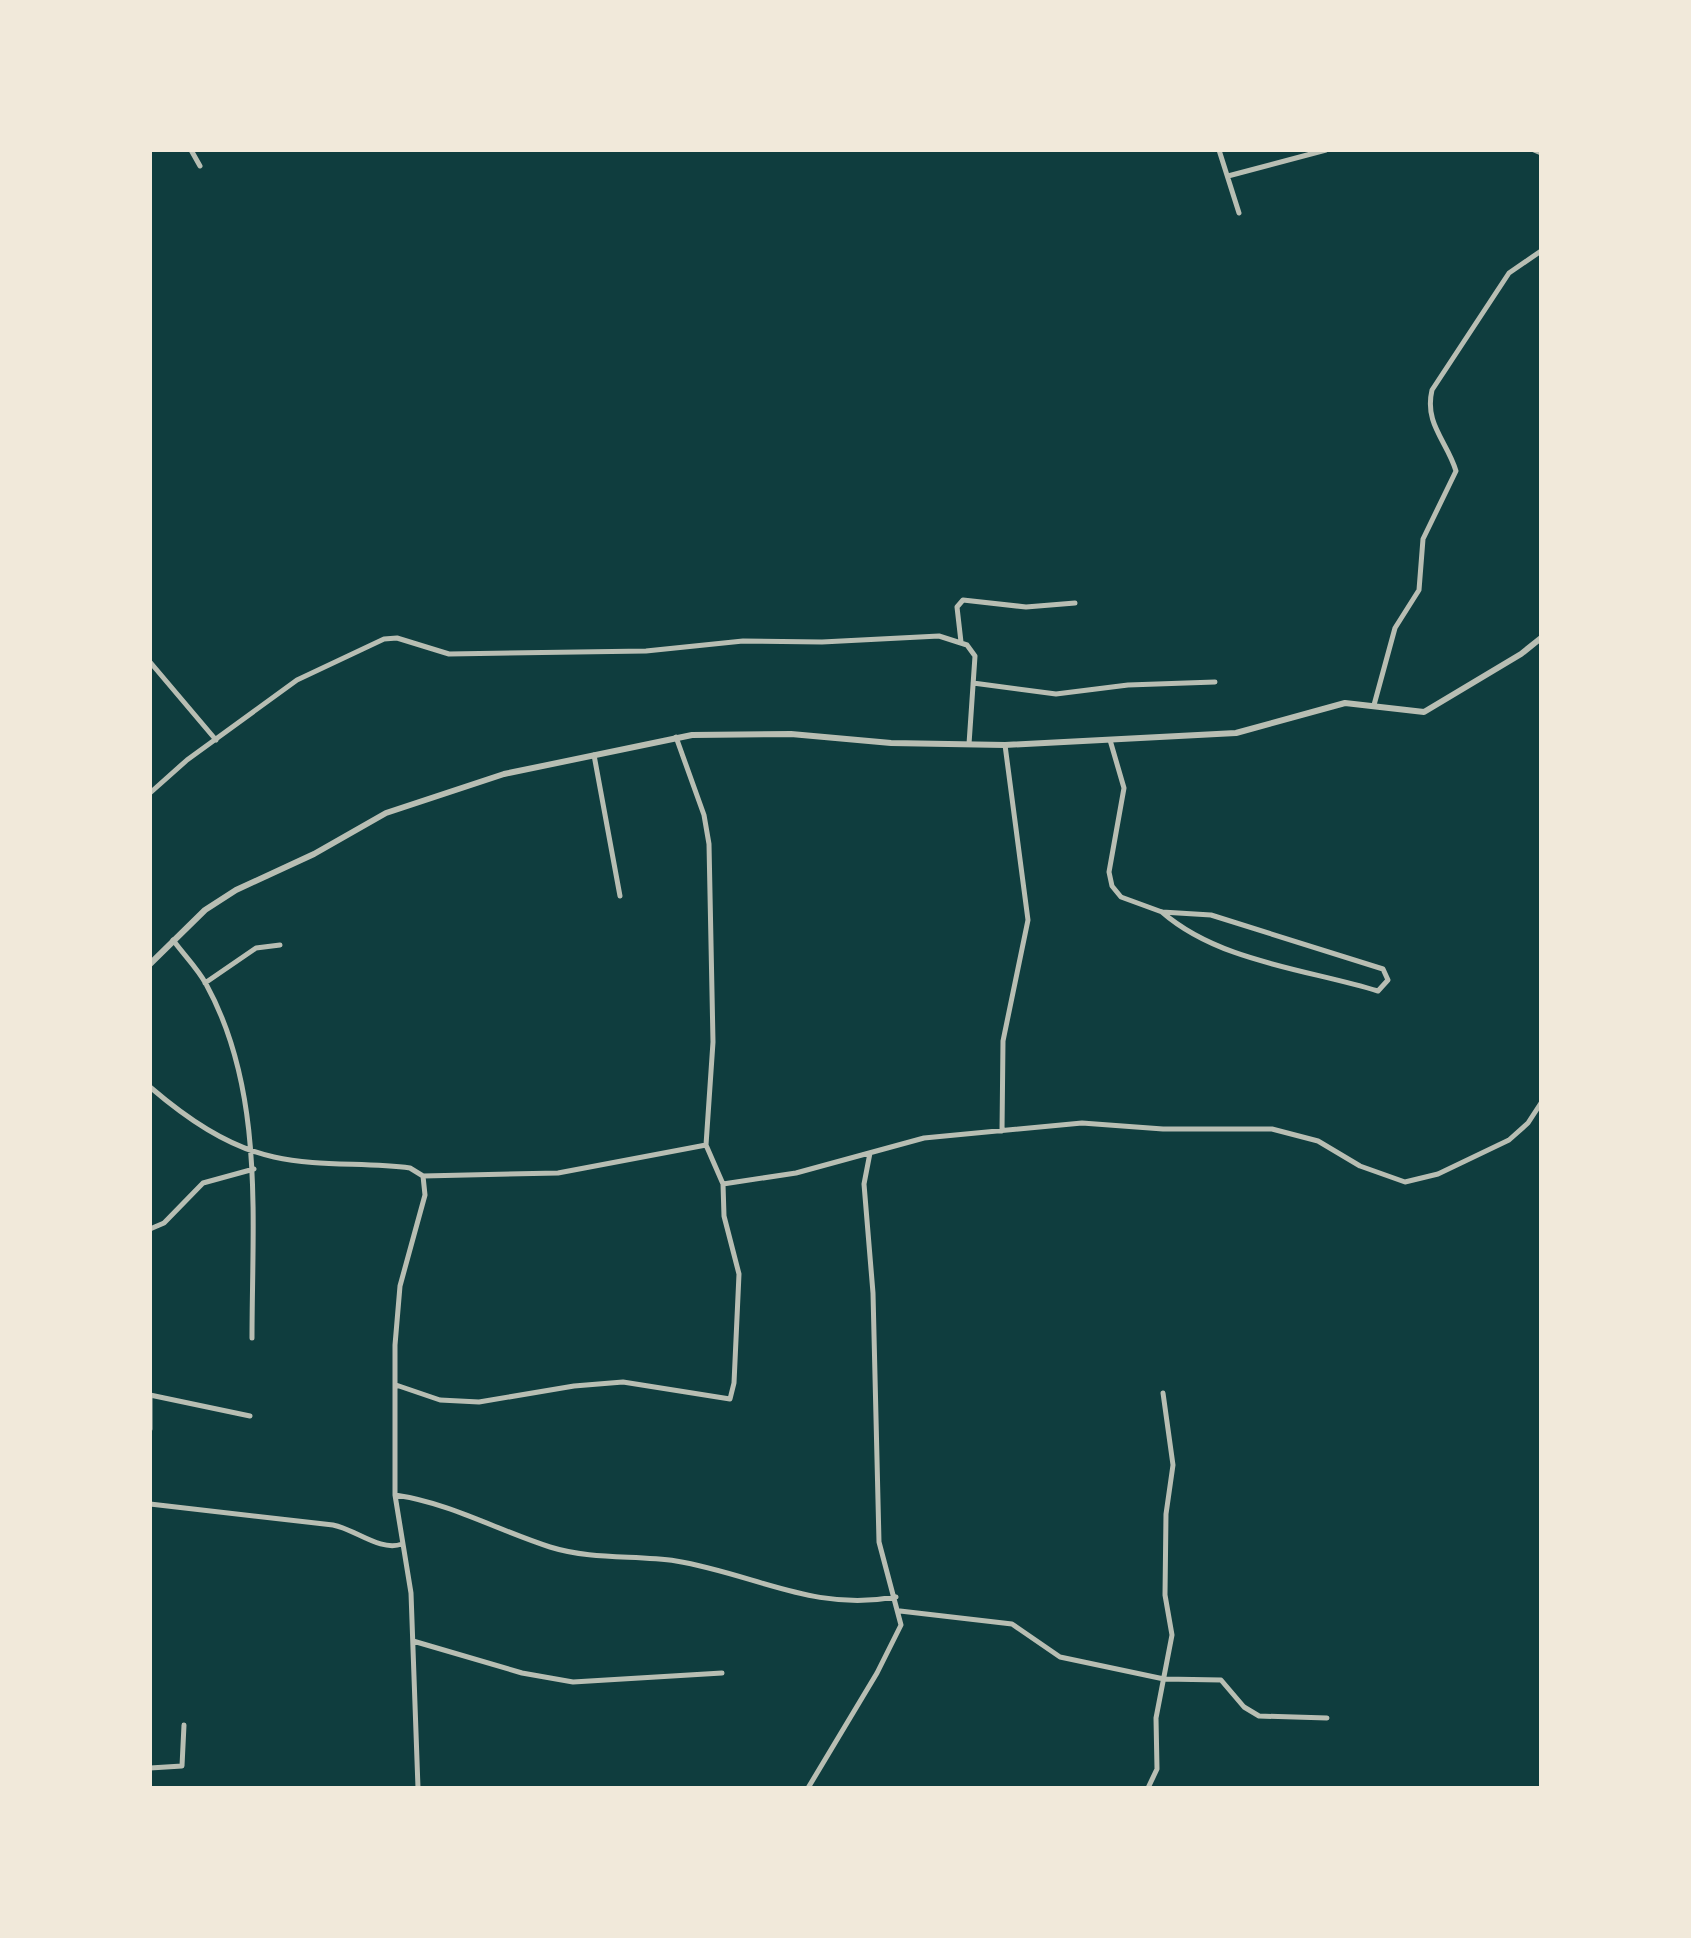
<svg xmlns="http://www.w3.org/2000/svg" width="1691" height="1938" viewBox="0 0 1691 1938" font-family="Signika,sans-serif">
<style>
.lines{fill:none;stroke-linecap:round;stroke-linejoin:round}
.minor{stroke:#b8beb3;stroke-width:5}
.tertiary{stroke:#b8beb3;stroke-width:6}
</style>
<rect width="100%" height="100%" fill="#0f3d3e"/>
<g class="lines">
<path class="minor" d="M191 150 200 166
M1219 150 1239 213
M1534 150 1541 153
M1228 176 1326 150
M961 642 957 607 963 600 1026 607 1075 603
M150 662 216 740
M973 683 1056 694 1128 685 1215 682
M1374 705 1395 628 1419 590 1423 539 1456 471C1447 441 1424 424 1432 390L1509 273 1541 251
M676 737 704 815 709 844 713 1042 706 1145
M1110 740 1124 788 1109 872 1112 886 1121 897 1162 912 1211 915 1383 969 1388 980 1378 991C1307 969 1219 962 1162 912
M594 755 620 896
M150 793 187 760 297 680 384 639 397 638 449 654 646 651 743 641 822 642 939 636 967 645 975 656 969 744
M173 940C184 955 198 969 206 984 265 1091 252 1221 252 1338
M205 983 256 948 280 945
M150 1087C185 1117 227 1147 274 1157 317 1167 366 1162 410 1168L423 1176 425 1195 400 1286 395 1345V1495L411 1593 418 1788
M1002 1131 1003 1041 1028 920 1005 745
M423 1176 558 1173 706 1145 723 1184
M150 1229 164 1223 203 1183 254 1169
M396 1385 440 1400 479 1402 574 1386 623 1382 730 1399 734 1383 739 1274 724 1216 723 1184 796 1173 924 1138 1082 1123 1163 1129H1272L1318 1141 1360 1166 1405 1182 1438 1174 1509 1140 1528 1123 1541 1103
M150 1395 250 1416
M150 1398V1429
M395 1495C450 1503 497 1530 550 1547 592 1560 634 1555 676 1561 755 1574 812 1612 896 1597
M150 1504 333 1525C355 1529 380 1552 402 1544
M900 1611 1012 1624 1060 1657 1164 1679 1221 1680 1244 1707 1259 1716 1327 1718
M413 1641 522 1673 573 1682 722 1673
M150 1768 182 1766 184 1725
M808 1788 877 1673 901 1625 879 1542 873 1293 864 1184 870 1153
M1148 1788 1157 1769 1156 1718 1172 1635 1165 1595 1166 1514 1173 1465 1163 1393"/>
<path class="tertiary" d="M150 964 205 910 236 890 314 854 386 813 504 774 692 735 791 734 891 743 1005 745 1236 733 1345 703 1424 712 1521 654 1541 638"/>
</g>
<rect width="1691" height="1938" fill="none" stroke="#f1e9da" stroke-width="304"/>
</svg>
